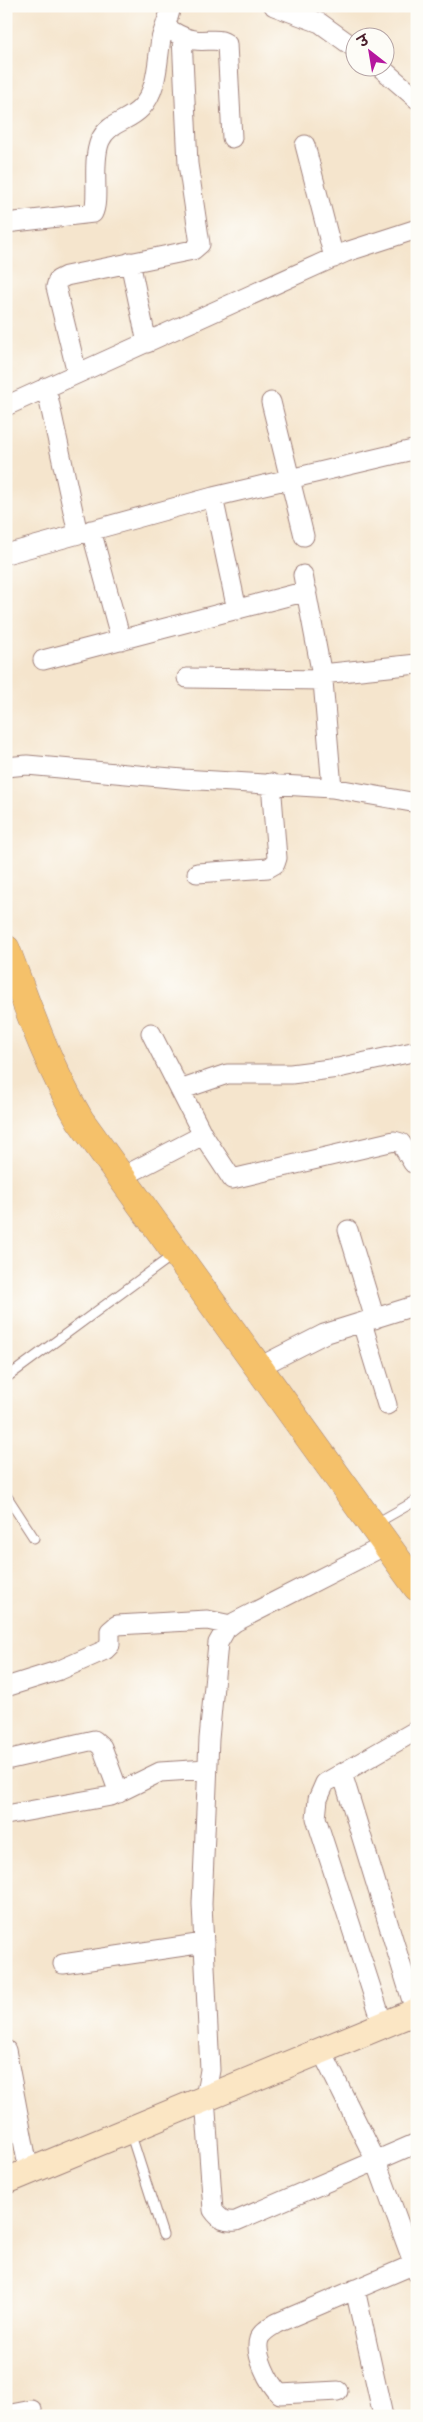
<svg xmlns="http://www.w3.org/2000/svg" width="423" height="2422" viewBox="0 0 423 2422" font-family="'Playpen Sans','Playpen Sans Deva',sans-serif">
<style>
.lines{fill:none;stroke-linecap:round;stroke-linejoin:round}
.lane-casing{stroke:#a0827c;stroke-width:11}
.street-casing{stroke:#a0827c;stroke-width:21}
.secondary-casing{stroke:#a0827c;stroke-width:28}
.highway-casing{stroke:#a0827c;stroke-width:29}
.lane{stroke:#fff;stroke-width:9}
.street{stroke:#fff;stroke-width:19}
.secondary{stroke:#fbe6c4;stroke-width:26}
.highway{stroke:#f5c16b;stroke-width:28}
</style>
<rect width="100%" height="100%" fill="#fdfcf7"/>
<filter id="ink" filterUnits="userSpaceOnUse"><feTurbulence type="fractalNoise" baseFrequency=".02" numOctaves="2"/><feDisplacementMap in="SourceGraphic" scale="10" xChannelSelector="R" yChannelSelector="G"/><feConvolveMatrix kernelMatrix="1 2 1 2 8 2 1 2 1" color-interpolation-filters="sRGB"/></filter>
<filter id="wash" filterUnits="userSpaceOnUse"><feTurbulence type="fractalNoise" baseFrequency=".0096" numOctaves="4" result="noise"/><feDisplacementMap in="SourceGraphic" scale="20" xChannelSelector="R" yChannelSelector="G"/><feGaussianBlur stdDeviation="1.12" result="paint"/><feColorMatrix in="noise" values="0 0 0 0 0 0 0 0 0 0 0 0 0 0 0 0 0 1.4 0 .05"/><feComposite in="paint" operator="in"/></filter>
<g filter="url(#wash)">
<rect width="100%" height="100%" fill="#f5e5cd"/>
</g>
<g filter="url(#ink)">
<g class="lines">
<defs>
<path id="lane" d="M6 1378 173 1255
M6 1495 34 1538
M375 1524 417 1500
M130 2132 163 2235"/>
<path id="street" d="M274 6 320 23 356 49
M172 31C180 36 186 39 195 40 205 42 220 37 227 44L232 138
M381 68 417 99
M305 145 334 258
M6 223 93 213C100 200 91 163 100 141 108 122 128 122 141 108 158 90 157 62 161 39 164 28 169 18 171 6
M130 262 147 343
M77 373 56 287 58 280 66 276 193 250 200 244 188 164 182 37
M46 387 78 534
M271 402 304 536
M6 406 346 252 417 229
M213 497 237 610
M91 530 121 640
M6 554 213 497 417 449
M303 575 323 681 332 788
M43 660 307 591
M322 674 417 664
M187 678 323 680
M6 767 27 765 182 779 332 788 417 803
M197 873 268 868 275 864 277 858 271 783
M151 1033 203 1135 232 1179 394 1141 401 1143 413 1163
M180 1090 227 1074H291L338 1068 417 1051
M120 1178 203 1135
M348 1230 375 1319
M362 1323 387 1405
M259 1367 324 1334 417 1305
M386 1545 235 1622 226 1629 218 1643 209 1739 202 1904 210 2070 205 2098 213 2210C220 2220 225 2222 236 2221L417 2143
M6 1687 60 1670 105 1650 110 1645V1631L117 1625 207 1620 231 1625
M6 1760 94 1740 102 1747 119 1793
M342 1773 417 2017
M6 1815 111 1796 160 1772 207 1769
M63 1964 204 1943
M383 2025 316 1818 318 1799 325 1783 417 1730
M6 2050 29 2172
M322 2052 376 2161 417 2273
M355 2289 383 2416
M338 2391 280 2394C269 2384 254 2354 259 2339 262 2331 271 2327 277 2323L417 2263
M6 2415 32 2410"/>
<path id="secondary" d="M6 2181 417 2011"/>
<path id="highway" d="M6 949C28 1008 48 1066 80 1120L417 1587"/>
</defs>
<use href="#lane" class="lane-casing"/>
<use href="#street" class="street-casing"/>
<use href="#secondary" class="secondary-casing"/>
<use href="#highway" class="highway-casing"/>
<use href="#lane" class="lane"/>
<use href="#street" class="street"/>
<use href="#secondary" class="secondary"/>
<use href="#highway" class="highway"/>
</g>
</g>
<rect width="423" height="2422" fill="none" stroke="#fdfcf7" stroke-width="25"/>
<g transform="translate(370 52) rotate(329)"><circle r="24" fill="#fdfcf7" stroke="#b5a4a5"/>
<path d="M0-4L9 19L0 12L-9 19Z" fill="#b5179e"/>
<text y="-8" font-size="14" font-weight="bold" text-anchor="middle" fill="#4a1f2b">उ</text>
</g>
</svg>
